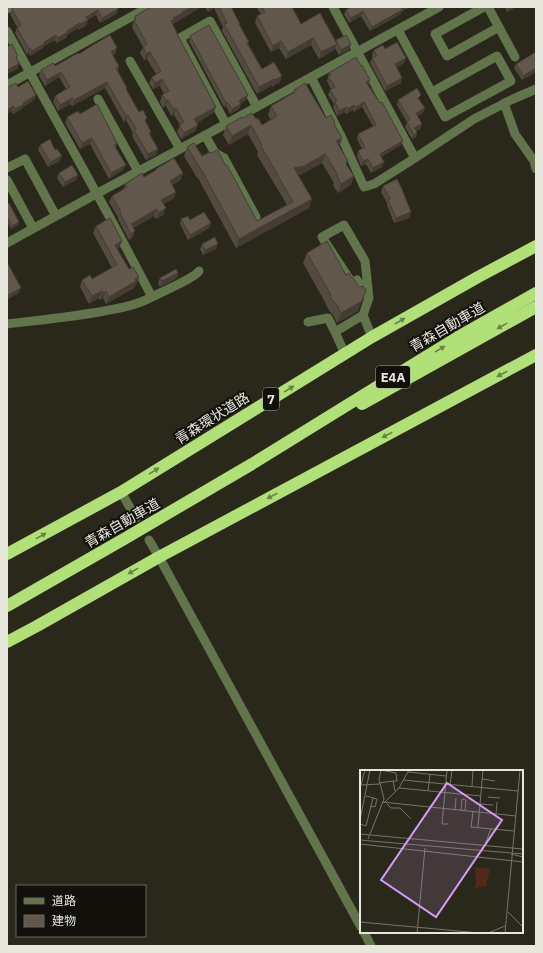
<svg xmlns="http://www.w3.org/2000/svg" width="543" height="953" viewBox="0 0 543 953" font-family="'IBM Plex Sans','Noto Sans JP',sans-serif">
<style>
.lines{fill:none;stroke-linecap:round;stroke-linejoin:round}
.minor{stroke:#61744c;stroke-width:9}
.highway{stroke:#b1e079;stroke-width:12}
.wall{fill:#534b40}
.shaded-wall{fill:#443d34}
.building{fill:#61574b;stroke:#443d34}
.oneway{fill:#698248}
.labels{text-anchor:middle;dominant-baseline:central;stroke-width:4;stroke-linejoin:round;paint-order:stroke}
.shield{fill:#11100b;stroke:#a8a69f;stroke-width:1}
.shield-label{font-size:13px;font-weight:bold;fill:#e8e7de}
.street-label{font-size:14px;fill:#e8e7de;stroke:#11100b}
.inset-road{fill:none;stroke:#767469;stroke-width:1}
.view{fill:#d79bf9;fill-opacity:0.15;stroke:#d79bf9;stroke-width:2}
.inset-edge{fill:none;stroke:#e8e7de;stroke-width:2}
</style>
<rect width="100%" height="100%" fill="#2a281b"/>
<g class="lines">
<path class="minor" d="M333 7 415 158
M484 7 435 34 447 56 499 27
M488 7 515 57
M7 9 10 7
M398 30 445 117 511 81 497 56 432 92
M7 31 114 225 152 297C161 292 195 278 199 271
M130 61 180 149
M311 77 342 138 364 187 374 184 415 158 474 119 513 99 536 89
M7 85 149 7
M98 99 138 171
M504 103 515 134 534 161 536 169
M226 124 180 38 210 21 257 107
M205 135 215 153 224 158 256 217
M7 168 25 159 56 216
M7 180 33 228
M7 243 96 194 180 149 439 7
M363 315 369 298 365 261 344 225 322 237 352 283 357 280 369 298
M308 322 328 318 335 332
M7 324C40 320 72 317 104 311 121 308 137 305 152 297
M345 354 335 332 363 315 372 337
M121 492 136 518
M149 540 159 557 361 927
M364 932 371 946"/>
<path class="highway" d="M362 404 536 307
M7 554 121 492 372 337 478 277 536 246
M7 606 124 539 252 464 383 383 458 337 536 293
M7 642 37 626 159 557 536 355"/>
</g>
<path class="wall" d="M15 7H118L117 8 118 9 116 14 100 23 96 15 87 20 86 26 78 30V28L67 35 66 38 56 43 55 40 44 46 43 48 30 56 29 53 27 55 15 33 17 27 10 14 12 9Z
M151 7H201L173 24 177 34 216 107 213 113 197 123 198 125 195 131 181 139 177 132 180 125 174 115 171 116 166 106 163 108 160 102 162 95 164 94 160 86 153 89 149 83 152 77 156 74 147 59 144 60 140 53 143 47 132 27 135 16Z
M205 7H231L240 24 239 25 248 44 262 69 280 82 272 87V85L257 94 222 31 223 27 214 8 208 12Z
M256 7H292L301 24 336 41V40L349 50 339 55 335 48 334 50 319 59 311 45 286 59 279 48 271 52 255 23 257 16 261 14Z
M351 7H410L401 12V14L370 31 361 16 349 23 344 14 346 10Z
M505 7H516L507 12Z
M190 36 248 95 246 100 240 104 239 109 230 114 226 106 224 107 189 41Z
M117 48 115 54 113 55 119 66 118 71 127 88 126 90 151 132 150 135 158 149 156 155 146 160 132 136 133 133 126 120 124 122 105 88 72 106 70 104 58 111 53 102 55 96 66 89 59 77 45 86 39 76 41 70 55 66 79 54Z
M385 49 406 58 404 63 397 67 401 83 385 91 370 63 372 58H373L372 55 374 50Z
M536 52V72L522 80 514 68 516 64Z
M329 73 368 85 401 145 381 157 384 162 382 167 371 173 366 164 361 166 357 156 358 151 362 149 357 139 358 134 373 126 362 107 354 112 353 110 346 114 345 112 337 116 333 107 334 104 328 95 330 90 331 89 327 81Z
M10 86 18 87 36 95 34 100 23 107 22 109 13 114 12 111 9 88Z
M294 90 334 125 339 146 347 164V165L351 185 338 193 333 185 334 183 322 163 300 175H298L309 208 236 248 198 178H197L184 156 187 147 202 156 257 221 287 205 257 155 258 152 248 134 229 145 223 135 226 126 243 118 256 119 262 125 271 120 268 115 271 106 292 94Z
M398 100H420L423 113 417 116 422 124 420 129 416 131 417 132 416 137 412 139 405 127 407 122 397 105Z
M80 114 117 143 116 147 123 170 109 179 90 144 80 149 65 123 67 117Z
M40 145 60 161 48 167 38 150Z
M156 169 181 180 172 185 176 192 174 198 163 204 166 208 163 215 156 219 154 216 133 228V237L129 240 118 219V217L109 202 112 196 123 190 125 184 144 177 155 171Z
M59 173 78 175 76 180 63 187 57 178Z
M383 186 411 212 409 218 394 223 387 205V203L381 192Z
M7 204 19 222 18 225 11 229 7 222Z
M181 219 190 220 211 223 209 228 188 240 180 224Z
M96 226 119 248 117 249 136 285H135L134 288 106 304 103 298 100 300 99 298 89 304 80 287 82 280 92 279 112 268 93 233Z
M202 244 216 249 203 255 200 249Z
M307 253 358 311 337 323 333 315 330 312 326 305V304L303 263Z
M178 273 177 278 160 287 158 283 160 278Z"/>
<path class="shaded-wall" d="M192 7H201L172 24 171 21 173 18Z
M209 7H214V8L208 12Z
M404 7H410L401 12V14L370 31 372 27Z
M509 7H516L507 12Z
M118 9 116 14 100 23 102 18Z
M98 10 96 15 84 22 86 17Z
M363 11 361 16 349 23 351 18Z
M88 20 86 26 78 30 80 24Z
M80 23 78 28 67 35 66 38 56 43 58 38 67 31Z
M56 35 55 40 44 46 43 48 30 56 32 51 44 42Z
M313 38 311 45 286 59 288 52Z
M281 41 279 48 271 52 273 46Z
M337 44 334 50 319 59 321 52Z
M351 44 349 50 339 55 341 50Z
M30 48 29 53 27 55 29 49Z
M117 48 115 54 109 57 111 52Z
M150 52 147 59 144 60 146 54Z
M406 58 404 63 393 69 395 64Z
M19 64 18 69 7 74V70Z
M536 68V72L522 80 523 76Z
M61 72 59 77 45 86 47 80Z
M282 76 280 82 272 87 275 80Z
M402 78 401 83 385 91 387 86Z
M162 79 160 86 153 89 155 83Z
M274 79 272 85 257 94 259 87Z
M370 80 368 85 366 82Z
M107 82 105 88 72 106 74 100Z
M36 95 34 100 23 107 22 109 13 114 15 109 23 103Z
M248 95 246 100 237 106 239 101Z
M72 98 70 104 58 111 60 105Z
M168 100 166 106 163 108 166 101Z
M227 102 226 106 224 107 226 103Z
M364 102 362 107 354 112 356 107Z
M241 104 239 109 230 114 232 109Z
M354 105 353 110 346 114 348 109Z
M14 106 12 111 7 114V110Z
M216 107 213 113 192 125 194 119Z
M347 107 345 112 337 116 339 111Z
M176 108 174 115 171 116 174 110Z
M425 108 423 113 414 118 416 113Z
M128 115 126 120 124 122 126 116Z
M422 124 420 129 412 133 414 128Z
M198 125 195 131 181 139 184 133Z
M251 125 248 134 229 145 232 136Z
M417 132 416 137 412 139 414 135Z
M92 138 90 144 80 149 82 143Z
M342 138 339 147 336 141Z
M403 141 401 145 378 159 380 154Z
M158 149 156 155 146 160 148 154Z
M325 154 322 163 300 175 291 177 294 168Z
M62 156 60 161 48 167 50 162Z
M368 159 366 164 361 166 363 161Z
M384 162 382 167 371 173 373 168Z
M126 165 123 170 109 179 111 173Z
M183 173 181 180 168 187 170 181Z
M78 175 76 180 63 187 65 182Z
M354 176 351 185 338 193 341 184Z
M176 192 174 198 159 207 161 200Z
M312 199 309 208 236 248 239 239Z
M166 208 163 215 156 219 158 213Z
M157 209 154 216 129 231 131 224Z
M411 212 409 218 394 223 396 218Z
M19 222 18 225 11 229 12 226Z
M211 223 209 228 188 240 190 235Z
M135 231 133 237 129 240 131 234Z
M122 241 119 248 112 252 115 245Z
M218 244 216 249 203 255 205 250Z
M178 273 177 278 160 287 162 281Z
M139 277 136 285H135L134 288 106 304 109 297Z
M21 288 19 293 7 300V296Z
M102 291 99 298 89 304 92 296Z
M106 291 103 298 100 300 103 293Z
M362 301 358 311 337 323 341 313Z"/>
<path class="building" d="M15 7H117L118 9 102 18 98 10 86 17 88 20 80 24V23L67 31 68 32 58 38 56 35 44 42 45 43 32 51 30 48 29 49 17 28 21 25 12 9Z
M151 7H192L182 12 183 13 173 18 174 20 171 21 176 31 177 34 216 107 194 119 198 125 184 133 179 125 184 122 176 108 174 110 168 100 166 101 162 95 169 91 162 79 155 83 152 77 161 71 150 52 146 54 143 47 147 44 134 20 136 19 135 16Z
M219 7H231L240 24H239L249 42 247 43 262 69 274 62 282 76 275 80 274 79 259 87 224 24 227 23Z
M262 7H292L301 24 320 13 337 44 321 52 313 38 288 52 281 41 273 46 257 16 265 12Z
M351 7H404L402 8V10L372 27 363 11 351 18 346 10Z
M209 25 248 95 239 101 241 104 232 109 227 102 226 103 190 36 193 34Z
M110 35 117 48 111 52 119 66 116 68 127 88 126 89 139 112 143 110 147 118 145 120 151 132 149 133 158 149 148 154 134 130 136 129 128 115 126 116 107 82 74 100 72 98 60 105 55 96 70 87 61 72 47 80 41 70 53 63 55 66 78 53 79 54 93 45Z
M346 35 351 44 341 50 336 40Z
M397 42 406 58 395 64 402 78 387 86 372 58 377 56 374 50 383 45 385 49Z
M12 44 18 56 16 57 19 64 7 70V47Z
M536 52V68L523 76 516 64Z
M356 57 361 66 362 65 370 80 366 82 380 103 382 102 403 141 380 154 384 162 373 168 368 159 363 161 358 151 365 147 358 134 376 125 364 102 356 107 354 105 348 109 347 107 339 111 335 102 337 101 330 90 335 87 328 76 331 75 329 73Z
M28 81 36 95 23 103 24 104 15 109 14 106 7 110V89L10 87V86L16 83 18 87Z
M305 83 326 118 331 115 335 123 334 124 342 138 336 141 348 161 346 162 347 164H346L354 176 341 184 337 176 338 175 325 154 304 166 294 168 312 199 239 239 201 169V170L187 147 194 143 202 156 210 152 211 153 217 150 218 151 226 166 227 165 257 221 293 202 261 146 262 145 251 125 232 136 226 126 242 117 243 118 252 113 256 119 258 118 262 125 277 116 271 106 295 92 294 90Z
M417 88 421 95 418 98 425 108 416 113 422 124 414 128 417 132 414 135 407 122 410 120 398 100Z
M97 104 117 143 114 145 126 165 111 173 92 138 82 143 67 117 78 111 80 114Z
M50 139 55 150 57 149 62 156 50 162 40 145Z
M174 158 183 173 170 181 176 192 161 200 166 208 158 213 157 209 131 224 135 231 131 234 120 213 121 212 112 196 127 187 125 184 142 173 144 177 156 170V169Z
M72 165 78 175 65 182 59 173Z
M397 179 402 189 411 212 396 218 388 200 390 199 383 186Z
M9 203 19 222 12 226 7 217V204Z
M204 212 211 223 190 235 181 219 188 216 190 220Z
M110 218 122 241 115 245 129 269 133 267 139 277 135 279 136 281 109 297 106 291 103 293 102 291 92 296 82 280 90 275 92 279 117 265 96 226Z
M215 237 218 244 205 250 202 244Z
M327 241 346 275 349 273 351 277 354 279 359 287 363 286 366 290 362 301 341 313 337 305 334 302 329 295H331L307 253Z
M7 262 21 288 7 296Z
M176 269 178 273 162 281 160 278Z"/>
<defs><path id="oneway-solid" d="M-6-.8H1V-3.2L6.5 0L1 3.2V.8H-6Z"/></defs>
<g class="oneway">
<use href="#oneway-solid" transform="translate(400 321) rotate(-30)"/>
<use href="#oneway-solid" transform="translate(502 326) rotate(151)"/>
<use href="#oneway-solid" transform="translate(440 349) rotate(-31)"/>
<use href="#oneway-solid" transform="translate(502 374) rotate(152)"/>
<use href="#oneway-solid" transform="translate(289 389) rotate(-32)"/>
<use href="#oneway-solid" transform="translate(387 435) rotate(152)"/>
<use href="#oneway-solid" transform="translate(154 471) rotate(-32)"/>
<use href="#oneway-solid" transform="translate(272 496) rotate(152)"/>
<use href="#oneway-solid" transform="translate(41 536) rotate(-29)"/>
<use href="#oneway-solid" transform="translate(133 571) rotate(151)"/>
</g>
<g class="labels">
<g class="shield">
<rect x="376" y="366" width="34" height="22" rx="3"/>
<rect x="263" y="388" width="16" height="22" rx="3"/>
</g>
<g class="shield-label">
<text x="393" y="377">E4A</text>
<text x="271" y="399">7</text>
</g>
<g class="street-label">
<text transform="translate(447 327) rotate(-30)">青森自動車道</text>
<text transform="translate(212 418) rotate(-32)">青森環状道路</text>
<text transform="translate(122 523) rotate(-30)">青森自動車道</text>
</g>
</g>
<g transform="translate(360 770)">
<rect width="163" height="163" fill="#2a281b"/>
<path d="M115 97 130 99 126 114 128 116 113 118 116 114Z" fill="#53291a"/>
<path class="inset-road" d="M87 0 82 54H88M48 2 86 6M122 9 135 11M43 10 158 21M19 13 33 11 35 21M0 15 20 14M90 15 92 0M112 16 113 0M0 18 5 0M39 18 121 26M68 21 70 4M6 26 17 29 15 37 10 36M128 27 140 28M22 32 156 46M24 33 39 18 49 0M27 34 31 38H40L51 49M120 34 133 35M95 40 96 28M101 41 102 29 106 30 105 41M113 42 111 57 154 61M136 44 137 32M0 50 10 0M0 54 6 56 13 28M118 57 123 0M0 64 163 79M8 69 24 29 19 9 21 0 36 3 37 11H33M0 70 163 84M0 74 163 92M125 75 131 58M151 84 163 87M148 142 163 157M0 152 120 163M57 163 65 78M128 163 145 156M145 163 160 0"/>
<path class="view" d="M87 13 142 50 76 147 21 110Z"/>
<rect width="163" height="163" class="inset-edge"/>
</g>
<rect width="543" height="953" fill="none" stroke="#e8e7de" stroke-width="16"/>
<rect x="16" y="885" width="130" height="52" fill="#11100b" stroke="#67665f"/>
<rect x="24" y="898" width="20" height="6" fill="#61744c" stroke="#67665f"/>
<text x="52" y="905" font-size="12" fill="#e8e7de">道路</text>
<rect x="24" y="915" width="20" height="12" fill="#61574b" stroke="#67665f"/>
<text x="52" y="925" font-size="12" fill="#e8e7de">建物</text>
</svg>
